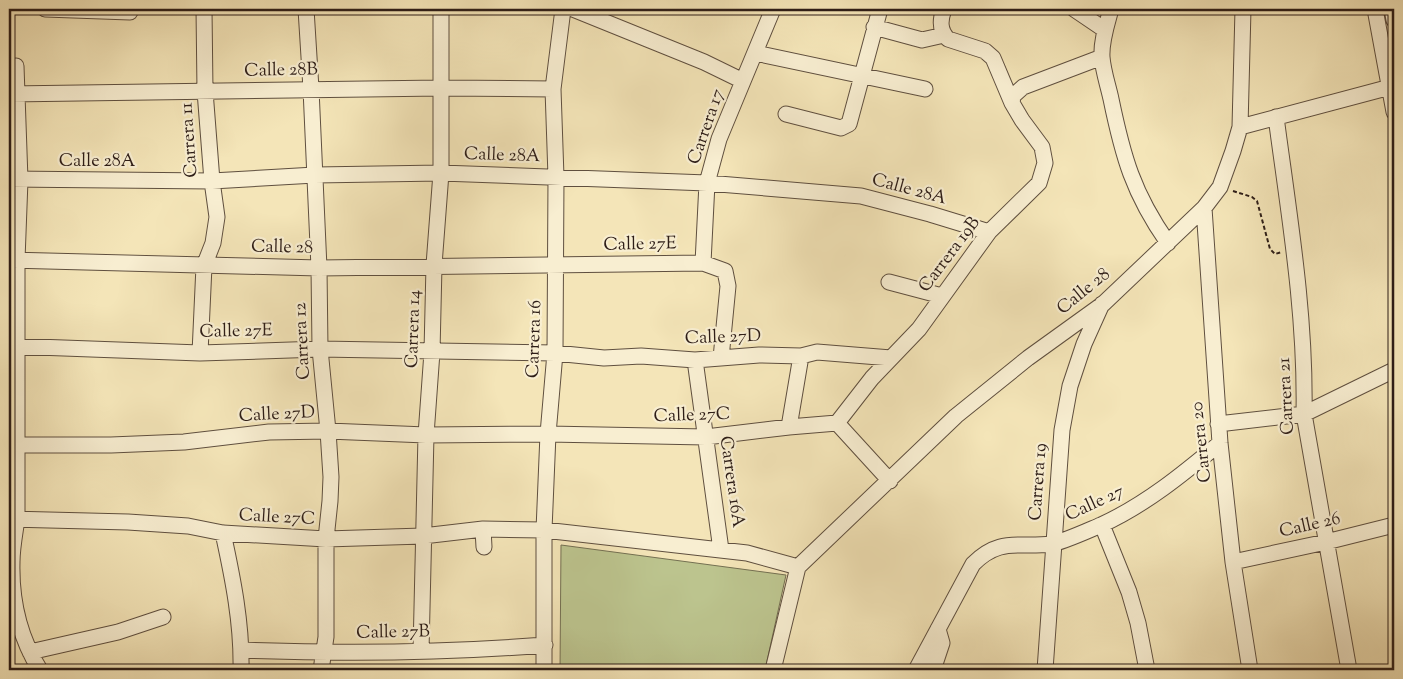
<svg xmlns="http://www.w3.org/2000/svg" width="1403" height="679" viewBox="0 0 1403 679" font-family="'Sorts Mill Goudy',serif">
<style>
.green{fill:#bcc48e;stroke:#747052}
.lines{fill:none;stroke-linecap:round;stroke-linejoin:round}
.minor-casing{stroke:#5f4f3f;stroke-width:17}
.path{stroke:#2d1d17;stroke-width:2;stroke-dasharray:4 2.5;stroke-linecap:butt}
.minor{stroke:#f8eed1;stroke-width:15}
.labels{text-anchor:middle;dominant-baseline:central;stroke-width:4.5;stroke-linejoin:round;paint-order:stroke}
.street-label{font-size:18px;fill:#2d1d17;stroke:#f8eed1}
</style>
<rect width="100%" height="100%" fill="#f4e5b8"/>
<filter id="stains"><feTurbulence type="fractalNoise" baseFrequency=".004" numOctaves="4"/><feColorMatrix values="0 0 0 0 .2 0 0 0 0 .09 0 0 0 0 .02 0 0 0 .5 -.17"/></filter>
<radialGradient id="worn" r=".72"><stop offset=".6" stop-color="#630" stop-opacity="0"/><stop offset="1" stop-color="#630" stop-opacity=".3"/></radialGradient>
<path class="green" d="M561 545 786 575 765 670H560Z"/>
<g class="lines">
<defs>
<path id="minor" d="M45 9 130 12
M306 9 311 89 319 268 320 349 328 431 331 477 330 501 326 539V637L321 670
M573 9 704 62 743 81
M1074 9 1105 30
M1111 9C1107 24 1101 41 1102 57 1103 71 1108 85 1111 99 1123 157 1133 193 1168 243
M1375 9 1394 112
M1392 9 1394 20
M874 27 922 40 944 35
M755 53 925 89
M16 66 20 180 17 260V519C15 533 12 548 12 562 11 600 20 638 40 670
M9 94 441 88 553 89
M1012 103 1013 96 1023 87 1102 57
M786 114 841 128 849 124 880 9
M1276 117C1289 215 1306 314 1304 414L1349 670
M1240 127 1394 86
M9 179 212 181 315 175 441 173 707 183 861 196 930 214 989 232
M1204 208 1220 443 1233 562 1250 670
M9 260 319 268 703 263 725 271 728 286 721 358
M703 263 707 183 719 139 773 9
M889 282 942 296
M9 346 200 353 320 349 555 353 604 358 641 356 695 360 759 355 801 356 817 352 891 358
M200 353 204 266 213 243 217 217 212 181 205 91 204 9
M695 360 721 550
M837 423 872 378 919 329 989 232 1039 183 1045 163 1042 147 1022 120 1012 103 993 58 985 51 948 39C939 30 940 20 944 9
M837 423 890 481
M1218 424 1304 414 1394 370
M789 427 801 356
M9 445H111L184 442 269 432 328 431 426 435 548 434 706 437 789 427 837 423
M9 519 128 522 188 526 223 533 326 539 423 536 483 529 544 530 747 553 798 567
M1102 525 1129 592 1138 623 1147 670
M483 529 484 547
M223 533C233 579 242 624 241 670
M1233 562 1326 542 1394 525
M798 567 956 416 1028 358 1103 304 1204 208 1220 187 1233 151 1240 127 1243 9
M241 650C343 654 444 653 545 645
M421 651 426 435 432 352 434 265 441 173V9
M30 652 118 632 163 617
M544 670V530L548 434 555 353 556 177 553 89 563 9
M773 670 798 567
M916 670 973 564C1000 537 1018 548 1051 544 1063 542 1089 530 1101 525 1145 505 1183 474 1220 443
M933 670 942 643 938 629
M1045 670 1062 430 1070 386 1084 344 1102 304"/>
</defs>
<use href="#minor" class="minor-casing"/>
<path class="path" d="M1233 191 1252 197 1257 201 1270 249 1275 254 1282 252"/>
<use href="#minor" class="minor"/>
</g>
<g class="labels">
<g class="street-label">
<text transform="translate(281 71) rotate(-1)">Calle 28B</text>
<text transform="translate(707 127) rotate(-71)">Carrera 17</text>
<text transform="translate(190 140) rotate(-94)">Carrera 11</text>
<text transform="translate(502 156) rotate(2)">Calle 28A</text>
<text x="97" y="162">Calle 28A</text>
<text transform="translate(909 190) rotate(15)">Calle 28A</text>
<text transform="translate(640 245) rotate(-1)">Calle 27E</text>
<text transform="translate(282 248) rotate(1)">Calle 28</text>
<text transform="translate(950 255) rotate(-53)">Carrera 19B</text>
<text transform="translate(1084 292) rotate(-39)">Calle 28</text>
<text transform="translate(414 329) rotate(-88)">Carrera 14</text>
<text transform="translate(236 332) rotate(-1)">Calle 27E</text>
<text transform="translate(723 338) rotate(-2)">Calle 27D</text>
<text transform="translate(535 339) rotate(-88)">Carrera 16</text>
<text transform="translate(303 341) rotate(-93)">Carrera 12</text>
<text transform="translate(1287 396) rotate(-93)">Carrera 21</text>
<text transform="translate(277 415) rotate(-3)">Calle 27D</text>
<text transform="translate(692 416) rotate(-2)">Calle 27C</text>
<text transform="translate(1202 442) rotate(-96)">Carrera 20</text>
<text transform="translate(731 482) rotate(82)">Carrera 16A</text>
<text transform="translate(1039 482) rotate(-86)">Carrera 19</text>
<text transform="translate(1095 504) rotate(-25)">Calle 27</text>
<text transform="translate(277 518) rotate(3)">Calle 27C</text>
<text transform="translate(1310 526) rotate(-13)">Calle 26</text>
<text transform="translate(393 633) rotate(-1)">Calle 27B</text>
</g>
</g>
<rect width="1403" height="679" fill="none" stroke="#f4e5b8" stroke-width="30"/>
<rect x="10" y="10" width="1383" height="659" fill="none" stroke="#2d1d17" stroke-width="2.5"/>
<rect x="15" y="15" width="1373" height="649" fill="none" stroke="#2d1d17"/>
<rect width="100%" height="100%" filter="url(#stains)"/>
<rect width="100%" height="100%" fill="url(#worn)"/>
</svg>
